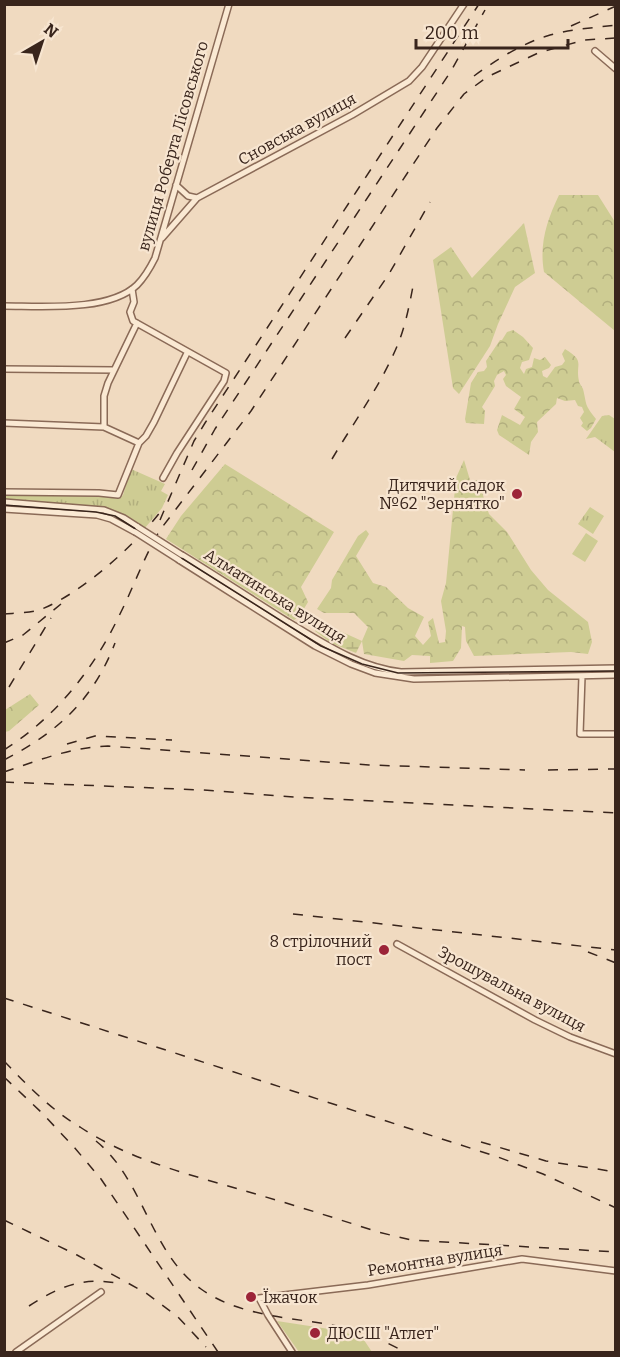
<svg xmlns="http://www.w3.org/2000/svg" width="620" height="1357" viewBox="0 0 620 1357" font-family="Bitter,serif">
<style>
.grass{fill:url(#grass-tufts)}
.forest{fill:url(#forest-crowns)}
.wetland{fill:url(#wetland-marsh)}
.pitch{fill:#cecc93}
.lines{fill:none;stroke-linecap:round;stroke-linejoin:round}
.minor-casing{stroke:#8a6a57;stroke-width:8}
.minor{stroke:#fae9d3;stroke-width:5}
.tram{stroke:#39251c;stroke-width:1.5}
.rail{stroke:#39251c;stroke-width:1.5;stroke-dasharray:10 10;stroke-linecap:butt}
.minor-bridge-casing{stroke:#8a6a57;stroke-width:8;stroke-linecap:butt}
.minor-bridge{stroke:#fae9d3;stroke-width:5}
.poi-dot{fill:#9c2438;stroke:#f7e5d0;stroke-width:2}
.labels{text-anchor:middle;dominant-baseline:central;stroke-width:4.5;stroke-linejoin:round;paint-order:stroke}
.street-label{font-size:16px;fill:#39251c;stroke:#f7e5d0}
.poi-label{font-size:16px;fill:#39251c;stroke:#f7e5d0;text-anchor:end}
</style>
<defs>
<pattern id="grass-tufts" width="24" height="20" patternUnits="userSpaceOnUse" patternTransform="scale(1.5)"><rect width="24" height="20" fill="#cecc93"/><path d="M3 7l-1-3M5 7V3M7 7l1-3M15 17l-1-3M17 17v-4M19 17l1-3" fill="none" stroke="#b2af7e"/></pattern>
<pattern id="forest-crowns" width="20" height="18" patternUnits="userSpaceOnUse" patternTransform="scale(1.5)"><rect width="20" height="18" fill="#cecc93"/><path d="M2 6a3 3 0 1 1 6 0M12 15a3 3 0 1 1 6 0" fill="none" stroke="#b2af7e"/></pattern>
<pattern id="wetland-marsh" width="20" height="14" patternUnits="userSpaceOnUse" patternTransform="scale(1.5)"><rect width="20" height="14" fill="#cecc93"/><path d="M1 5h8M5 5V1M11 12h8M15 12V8" fill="none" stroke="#b2af7e"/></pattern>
</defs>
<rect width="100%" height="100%" fill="#f0dac0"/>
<path class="grass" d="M609 415 615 419V452L595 437 586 439 602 416Z
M131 469 165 484 161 491 168 495 162 508 144 529 118 512 106 509 5 499 4 494 102 496 119 499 123 495Z
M590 507 604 516 593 534 578 524Z"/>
<path class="forest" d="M559 195H598L615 222V331L544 272C539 244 547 220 559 195Z
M524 223 535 273 515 287 498 324 490 346 459 394 453 388 433 260 451 247 472 278Z
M513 330 523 337 533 348 529 360 522 362 520 368 524 374 526 369 532 367 534 358 540 360 545 357 551 365 549 368 542 371 543 376 547 378 555 367 562 365 565 361 562 354 565 349C586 362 575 363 579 381 579 384 582 386 583 389 587 405 584 404 596 419L591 428 587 431 581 426 583 423 580 418 584 412 582 407 578 406 575 400 565 401 557 398 556 404 537 422 538 432 531 442 529 455 499 435 497 430 502 415 520 425 525 417 514 409 521 397 506 386 503 379 506 375 504 371 497 375 494 381 495 386 482 407 485 411 484 424 466 423 465 419 471 383 478 372 484 371 487 367 486 361 500 340H502L507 332Z
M464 460 470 480H478L489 514 507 532 531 570 548 590 588 622 592 642 588 654 571 652 474 656 466 641 465 627 462 626 461 648 453 661 430 663V656L412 655 404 661 364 654 362 641 368 627 354 613H324L317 609 331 588 332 580 358 536 366 530 369 534 356 556 373 583 386 587 408 608 424 617 415 636 423 645 431 636 428 622 433 618 439 643 445 642 446 631 441 601 446 583 456 478Z
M225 464 334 532 301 587 308 602 299 617 294 620 166 539 181 516Z
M30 694 39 705 9 731 5 732V710Z"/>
<path class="wetland" d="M320 622 362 641 356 653 331 643 315 631Z"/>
<path class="pitch" d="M586 533 598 541 585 562 572 554Z
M277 1321 329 1329 362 1337 372 1352H299Z"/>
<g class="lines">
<defs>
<path id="minor" d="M595 51 616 69
M176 185 188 196 197 198
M162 238 197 198 352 115 409 81 422 67 464 4
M132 289 134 302 130 312 133 321 226 373 224 381 177 453 163 478
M4 306C41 306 109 312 137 285 145 277 150 268 155 258L229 4
M4 369 114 370
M4 423 104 427 139 443
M104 427V396L108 383 137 323
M4 492 99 493 118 495 139 443 146 436 154 422 187 353
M4 502 104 510 124 518 138 527
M4 509 97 515 111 519 135 532
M182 555C218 577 253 600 288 622 324 643 358 667 401 672L616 668
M179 560 315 646 351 664 375 673 414 679 616 675
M582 676 580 734H616
M397 944 535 1020 570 1037 616 1054
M16 1352 101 1292
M292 1352 268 1315 259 1298 368 1285 522 1259 616 1271"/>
</defs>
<use href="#minor" class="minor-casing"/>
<use href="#minor" class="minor"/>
<path class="tram" d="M4 505 96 512 115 516 321 646 362 664 398 673 616 671"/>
<path class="rail" d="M571 26 616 6
M474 76C496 60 521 44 547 36 569 29 593 28 616 25
M345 338 389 274 430 202
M332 459C354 422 381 385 398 344 406 324 410 302 414 281
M192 470 215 429 451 71 485 10
M160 520 194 441 205 423 479 4
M4 614C16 613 31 613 42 609 83 592 134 546 161 511
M4 643 23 635 61 604
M9 687 51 618
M67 744 95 736 172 740
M4 750C56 717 94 669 120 614 134 586 144 557 160 530L251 411 437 128 464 94 487 77 538 53 584 40 616 38
M4 760C58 732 93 700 115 643
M548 770 616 769
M4 772C39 760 72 747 108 746L369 765 525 770
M4 782 203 790 294 797 616 813
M293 914 616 950
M588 952 616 963
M4 998 498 1157 543 1174 616 1208
M4 1061C28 1086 50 1109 80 1127 128 1159 187 1174 242 1190 287 1203 332 1217 378 1232L411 1240 616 1252
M4 1077 41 1112 74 1147 101 1179 218 1352
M96 1141C144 1180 150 1253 201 1289 242 1318 295 1317 342 1327 364 1331 386 1342 405 1352
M481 1142 546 1161 616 1172
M4 1220 77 1255 146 1293 178 1317 206 1347
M29 1306C60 1286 84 1276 122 1284"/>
<defs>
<path id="minor-bridge" d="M138 527 182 555
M135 532 179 560"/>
</defs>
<use href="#minor-bridge" class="minor-bridge-casing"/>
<use href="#minor-bridge" class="minor-bridge"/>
</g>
<g class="poi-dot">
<circle cx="517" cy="494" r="6"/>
<circle cx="384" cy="950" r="6"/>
<circle cx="251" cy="1297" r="6"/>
<circle cx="315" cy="1333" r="6"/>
</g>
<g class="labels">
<g class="street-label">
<text transform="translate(297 129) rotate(-29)">Сновська вулиця</text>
<text transform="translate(173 146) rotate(-74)">вулиця Роберта Лісовського</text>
<text transform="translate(275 596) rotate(32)">Алматинська вулиця</text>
<text transform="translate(512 989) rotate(28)">Зрошувальна вулиця</text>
<text transform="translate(435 1260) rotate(-9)">Ремонтна вулиця</text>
</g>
<g class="poi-label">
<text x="505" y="485">Дитячий садок<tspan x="505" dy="18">№62 "Зернятко"</tspan></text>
<text x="372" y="941">8 стрілочний<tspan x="372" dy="18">пост</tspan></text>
<text x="263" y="1297" text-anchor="start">Їжачок</text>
<text x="327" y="1333" text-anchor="start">ДЮСШ "Атлет"</text>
</g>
</g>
<rect width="620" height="1357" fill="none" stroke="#39251c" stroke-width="12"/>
<g transform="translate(42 42) rotate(39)" stroke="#f7e5d0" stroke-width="4.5" paint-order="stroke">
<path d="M0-4.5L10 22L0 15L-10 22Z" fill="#39251c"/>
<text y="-9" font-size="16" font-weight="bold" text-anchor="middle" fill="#39251c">N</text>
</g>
<path d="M416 39v9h152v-9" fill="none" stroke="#39251c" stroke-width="3"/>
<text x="425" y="39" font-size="18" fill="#39251c" stroke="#f7e5d0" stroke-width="4.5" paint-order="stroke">200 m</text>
</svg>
